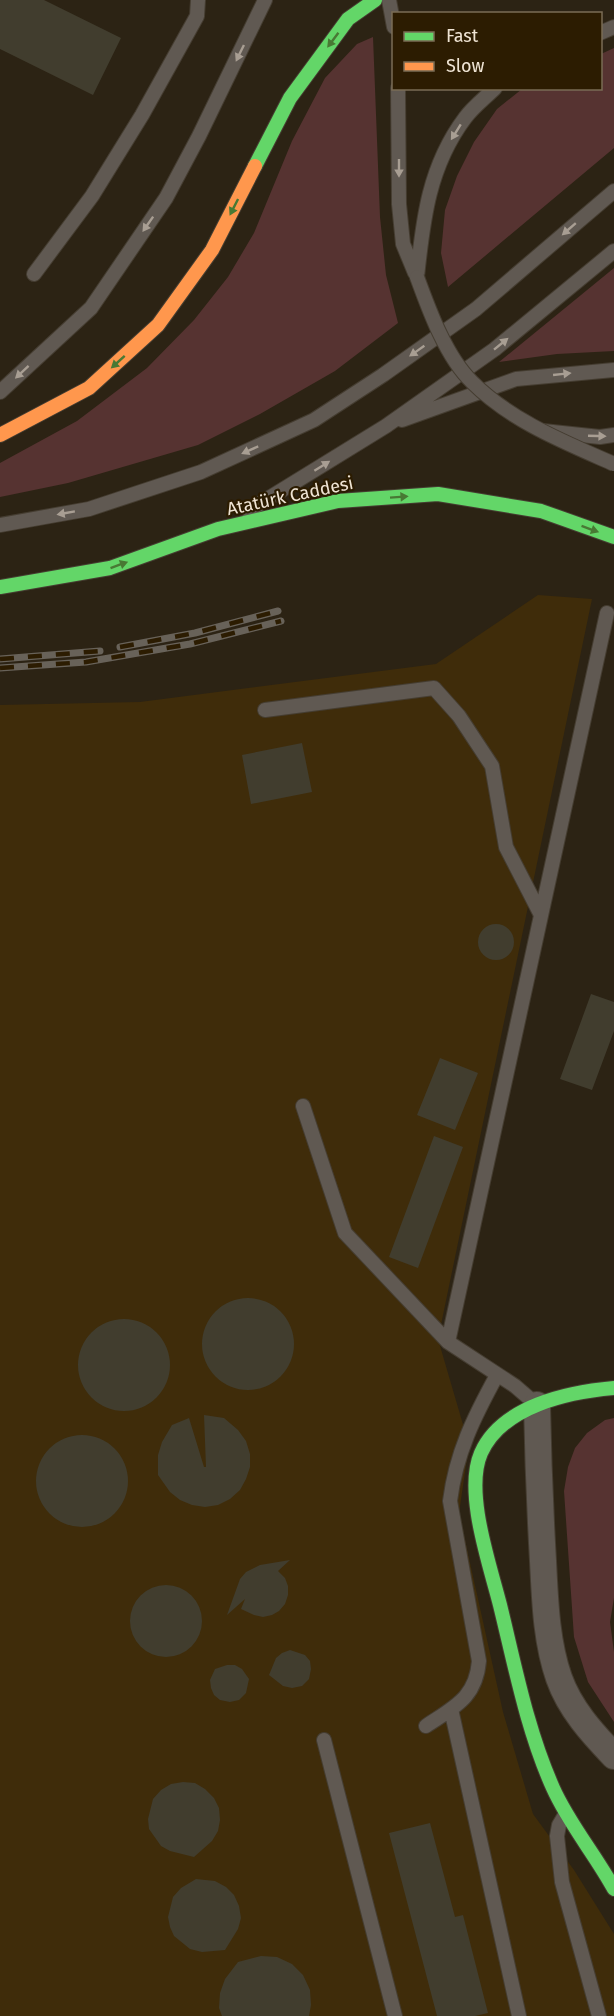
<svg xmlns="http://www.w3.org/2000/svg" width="614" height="2016" viewBox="0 0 614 2016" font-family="'Fira Sans',sans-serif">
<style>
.built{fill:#3f2c0a}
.green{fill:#563331}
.building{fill:#413d2e}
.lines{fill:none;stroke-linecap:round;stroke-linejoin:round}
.lane-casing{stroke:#453d31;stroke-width:16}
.street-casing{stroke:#453d31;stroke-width:28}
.fast-casing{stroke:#453d31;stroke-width:16}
.slow-casing{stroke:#453d31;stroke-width:16}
.lane{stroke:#605952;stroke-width:14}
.street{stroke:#605952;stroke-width:26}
.fast{stroke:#63d668;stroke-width:14}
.slow{stroke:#ff974d;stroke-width:14}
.rail-casing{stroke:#686259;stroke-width:7}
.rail{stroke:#2c1c01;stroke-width:4.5;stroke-dasharray:14;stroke-linecap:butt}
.lane-bridge-casing{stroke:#453d31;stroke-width:16;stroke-linecap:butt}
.lane-bridge{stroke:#605952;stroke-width:14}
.oneway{fill:#487934}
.oneway2{fill:#a89e93}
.labels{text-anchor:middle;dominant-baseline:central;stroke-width:4.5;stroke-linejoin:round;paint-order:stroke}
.street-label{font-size:18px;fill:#efe4d4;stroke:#2c1c01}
</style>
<rect width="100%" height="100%" fill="#2c2314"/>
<path class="built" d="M538 595 592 599 438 1339 469 1445 459 1513 503 1712 533 1814 574 1870 614 1934V2016H0V705L140 702 436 664Z"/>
<path class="green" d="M373 37 380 217 386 275 398 323 335 371 260 414 198 445 68 483 0 497V463L77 421 147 368 194 320 228 277 254 233 292 141 325 78 357 44Z
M614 48V148L448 287 441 253 445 210 457 176 474 142 497 109 522 89 600 88 601 54Z
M614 268V351L557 354 499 362Z
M614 1418V1598L610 1622 614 1652V1722L588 1682 574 1637 564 1491 568 1467 575 1448 587 1433 605 1420Z"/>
<path class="building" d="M0 0H44L121 38 93 95 0 49Z
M302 743 312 792 251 804 242 755Z
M478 942a18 18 0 1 1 36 0a18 18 0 1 1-36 0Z
M591 994 614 1002V1031L592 1090 560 1079Z
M440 1058 478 1073 455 1130 417 1115Z
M434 1136 463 1147 418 1268 389 1257Z
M202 1344a46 46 0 1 1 92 0a46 46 0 1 1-92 0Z
M78 1365a46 46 0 1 1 92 0a46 46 0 1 1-92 0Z
M204 1415 224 1418 238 1430 246 1441 250 1454V1467L246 1479 240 1490 230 1499 218 1505 205 1507 192 1505 180 1500 170 1492 158 1475V1455L162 1442 172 1425 189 1418 204 1467H206Z
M36 1481a46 46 0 1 1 92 0a46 46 0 1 1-92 0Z
M290 1560 278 1571 285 1578 288 1586V1595L285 1604 279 1611 272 1615 263 1617 254 1615 241 1609 245 1599 227 1615 240 1579 246 1572 260 1565Z
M130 1621a36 36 0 1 1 72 0a36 36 0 1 1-72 0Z
M290 1650 305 1655 310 1661 311 1669 309 1679 302 1686 292 1688 283 1686 269 1675 276 1658 282 1653Z
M227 1665H235L242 1669 249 1679 246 1693 239 1700 230 1702 220 1700 214 1695 211 1688 210 1680 215 1669Z
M183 1782 195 1783 205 1789 214 1798 219 1808 220 1820 218 1831 212 1841 194 1857 170 1851 161 1846 149 1829 148 1819 153 1799 161 1790 171 1784Z
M430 1823 455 1917 463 1915 488 2013 475 2016H437L389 1833Z
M196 1879 215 1881 226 1887 234 1895 239 1906 241 1918 238 1929 225 1950 202 1952 190 1949 174 1936 170 1927 168 1917 173 1897 181 1888Z
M261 1956 277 1957 292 1964 303 1975 310 1990 311 2005 309 2016H222L219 2008 220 1993 225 1979 238 1962Z"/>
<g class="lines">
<defs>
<path id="lane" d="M389 0 394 27
M600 33 614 27
M398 88 399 204 403 244 415 273
M34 274 92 196 142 115 197 16 198 0
M417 277C423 219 429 166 465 118 473 107 485 98 495 88
M0 392 91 308 166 198 199 136 265 0
M402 420 516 379 614 370
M543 431 600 437 614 435
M248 511 386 426 495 349 614 251
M0 525 89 509 201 472 314 420 383 375 476 309 614 191
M265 710 434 688 459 716 492 766 506 847 540 913
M303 1106 345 1233 448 1342 515 1386 537 1405
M448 1342 607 613
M451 1709 519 2016
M426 1726C454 1707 476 1698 479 1661L450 1501C456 1453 474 1417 497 1375
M324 1740 395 2016
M565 1815 559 1825 557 1836 562 1882 599 2016"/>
<path id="street" d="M537 1405C538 1457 540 1509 543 1561 545 1599 546 1641 559 1678 570 1709 592 1733 614 1756"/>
<path id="fast" d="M255 166 290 98 348 19 375 0
M0 587 110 568 218 529 338 501 438 494 541 511 614 537
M614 1388C568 1392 502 1406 481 1453 464 1492 490 1565 500 1605 515 1666 527 1730 553 1788 569 1824 595 1854 614 1889"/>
<path id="slow" d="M0 435 89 388 158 325 212 250 255 166"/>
</defs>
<use href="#lane" class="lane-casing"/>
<use href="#street" class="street-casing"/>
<use href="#fast" class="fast-casing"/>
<use href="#slow" class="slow-casing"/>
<use href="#lane" class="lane"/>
<use href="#street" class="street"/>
<use href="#fast" class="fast"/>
<use href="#slow" class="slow"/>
<defs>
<path id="rail" d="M120 647 195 633 278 611
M0 659 100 651
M0 668 86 662 190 644 281 621"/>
</defs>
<use href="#rail" class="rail-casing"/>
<use href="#rail" class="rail"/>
<defs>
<path id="lane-bridge" d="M417 277C429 310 446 357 472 382 511 421 564 442 614 464"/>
</defs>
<use href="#lane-bridge" class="lane-bridge-casing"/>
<use href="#lane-bridge" class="lane-bridge"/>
</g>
<defs><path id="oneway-solid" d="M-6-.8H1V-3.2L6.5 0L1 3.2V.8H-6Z" transform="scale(1.5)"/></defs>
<g class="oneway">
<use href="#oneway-solid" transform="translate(333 40) rotate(127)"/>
<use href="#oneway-solid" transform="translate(234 207) rotate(117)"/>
<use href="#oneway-solid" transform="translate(118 362) rotate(138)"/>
<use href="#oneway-solid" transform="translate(399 497) rotate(-4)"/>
<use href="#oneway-solid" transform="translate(590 529) rotate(20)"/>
<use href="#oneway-solid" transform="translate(119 565) rotate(-20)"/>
</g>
<g class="oneway2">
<use href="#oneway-solid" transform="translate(240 53) rotate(116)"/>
<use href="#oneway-solid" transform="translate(456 132) rotate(122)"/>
<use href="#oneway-solid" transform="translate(399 168) rotate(90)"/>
<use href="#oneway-solid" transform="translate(148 224) rotate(125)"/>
<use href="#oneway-solid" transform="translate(569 229) rotate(139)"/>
<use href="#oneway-solid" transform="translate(501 344) rotate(-39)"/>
<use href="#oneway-solid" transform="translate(417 351) rotate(145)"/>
<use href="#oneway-solid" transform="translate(22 372) rotate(137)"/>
<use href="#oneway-solid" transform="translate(562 374) rotate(-6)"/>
<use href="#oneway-solid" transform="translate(597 436) rotate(2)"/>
<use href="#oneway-solid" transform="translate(250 450) rotate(156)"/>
<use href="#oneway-solid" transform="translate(322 466) rotate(-32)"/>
<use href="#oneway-solid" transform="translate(66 513) rotate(170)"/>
</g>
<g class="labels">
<g class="street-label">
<text transform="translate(290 496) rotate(-12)">Atatürk Caddesi</text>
</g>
</g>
<rect x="392" y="12" width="210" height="78" fill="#2c1c01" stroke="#7a6c55" stroke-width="1.5"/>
<rect x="404" y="32" width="30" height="9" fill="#63d668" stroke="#7a6c55" stroke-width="1.5"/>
<text x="446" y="42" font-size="18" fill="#efe4d4">Fast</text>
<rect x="404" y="62" width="30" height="9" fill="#ff974d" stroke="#7a6c55" stroke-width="1.5"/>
<text x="446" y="72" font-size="18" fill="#efe4d4">Slow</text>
</svg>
